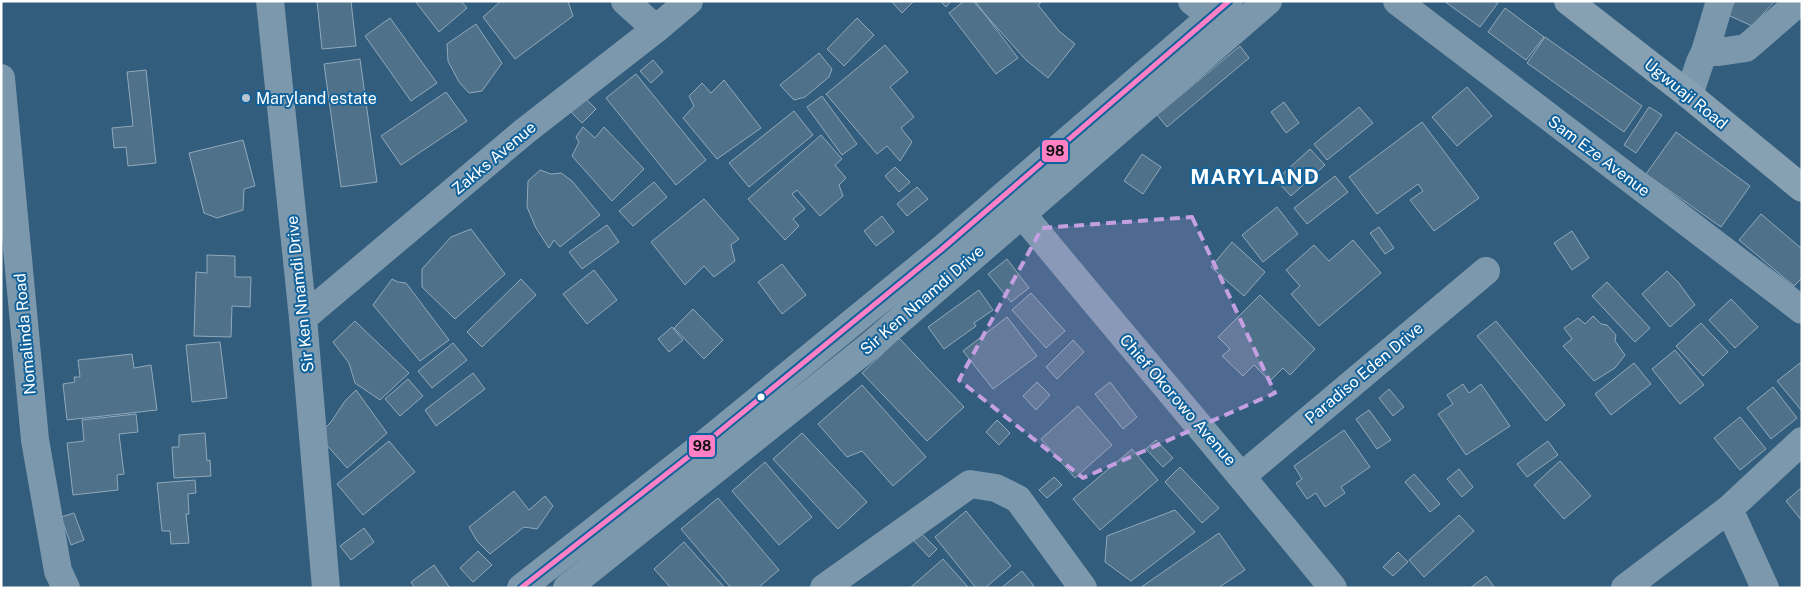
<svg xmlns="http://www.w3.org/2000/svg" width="1803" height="589" viewBox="0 0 1803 589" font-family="'Public Sans',sans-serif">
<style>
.building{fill:#4f728a;stroke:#91a9bb}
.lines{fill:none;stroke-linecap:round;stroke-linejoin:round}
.minor{stroke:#7c98ad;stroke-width:28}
.major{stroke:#87a1b3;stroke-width:28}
.bus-1-casing{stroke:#12629b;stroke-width:9}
.bus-1{stroke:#ff80c5;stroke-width:5}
.marked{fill:#c4a0e2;fill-opacity:0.2;stroke:#c4a0e2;stroke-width:4;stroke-dasharray:10 6;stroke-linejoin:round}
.poi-dot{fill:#b7c6d1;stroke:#12629b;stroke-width:2}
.bus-dot{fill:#fff;stroke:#12629b;stroke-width:2}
.labels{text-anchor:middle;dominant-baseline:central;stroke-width:4;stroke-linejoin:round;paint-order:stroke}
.street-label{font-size:16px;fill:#fff;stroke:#12629b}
.poi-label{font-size:16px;fill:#fff;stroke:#12629b;text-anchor:start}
.district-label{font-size:21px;font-weight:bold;letter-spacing:1px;fill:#fff;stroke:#12629b}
.line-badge{stroke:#12629b;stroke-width:2}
.pale-badge-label{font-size:14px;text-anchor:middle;font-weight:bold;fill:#111}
</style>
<rect width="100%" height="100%" fill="#325d7c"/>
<path class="building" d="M317 1H351L356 46 322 49Z
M415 1H461L467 8 439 32Z
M501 1H568L573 16 515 59 483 17Z
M891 1H914L902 13Z
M940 1H951L946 7Z
M964 1H975L1018 58 996 74 949 13Z
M973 1H1043L1038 5 1059 31 1075 44 1048 78 1026 60Z
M1444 1H1495L1498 3 1480 27Z
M1735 1H1775L1752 26 1728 15Z
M1505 8 1544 37 1526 60 1488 32Z
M390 18 437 83 411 101 365 36Z
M857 18 874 35 844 66 827 49Z
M476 24 502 63 482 91 469 93 459 82 448 61 447 44Z
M1545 37 1642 106 1624 132 1527 63Z
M885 45 908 72 890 87 914 117 901 128 912 142 900 161 887 146 877 154 826 94Z
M1240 46 1249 58 1167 127 1157 115Z
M819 53 832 69 829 77 805 97 794 100 780 85Z
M360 59 377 182 341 187 324 64Z
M653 60 663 72 651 83 640 71Z
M146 70 156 163 128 166 126 147 114 148 112 128 133 126 127 72Z
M636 74 706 160 676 185 606 98Z
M724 80 761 128 717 159 683 118 694 106 689 96 702 83 711 93Z
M1467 87 1492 116 1457 146 1432 117Z
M578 91 596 109 582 123 564 105Z
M446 92 467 121 401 165 381 136Z
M822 96 857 144 842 155 807 107Z
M1284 102 1299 123 1286 133 1271 112Z
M1359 107 1373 123 1327 160 1314 144Z
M1649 107 1662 115 1636 153 1624 145Z
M794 111 813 135 749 187 729 163Z
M1422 122 1479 198 1434 231 1410 200 1423 191 1418 184 1377 214 1349 177Z
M583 127 595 138 604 127 644 169 612 201 572 156 579 142 576 137Z
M1676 132 1750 186 1721 227 1646 174Z
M821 135 842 159 835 165 846 178 839 185 843 196 820 216 797 190 792 194 805 209 793 219 799 226 785 240 748 199Z
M243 140 255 186 244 189 243 210 217 218 204 213 189 153Z
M1310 149 1325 165 1291 196 1276 180Z
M1142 154 1161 167 1143 194 1124 181Z
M895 167 910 182 899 192 885 176Z
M540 170 551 174 561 173 572 181 600 215 560 247 554 240 549 248 536 228 527 207 528 181Z
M1335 176 1348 192 1307 224 1294 208Z
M654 182 667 197 633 226 619 211Z
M917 187 928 199 907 216 897 204Z
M704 199 739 239 731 245 735 261 714 277 704 266 685 285 651 242Z
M1277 207 1298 234 1263 262 1242 235Z
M1761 214 1802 249V278L1794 286 1739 240Z
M882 216 894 232 876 246 864 231Z
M607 225 619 242 582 269 569 252Z
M1379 227 1394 248 1385 254 1370 233Z
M471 229 505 274 455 319 422 287V269L451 237Z
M1572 231 1589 258 1572 270 1554 243Z
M1353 240 1381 273 1319 326 1291 294 1300 286 1286 270 1314 245 1329 261Z
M1232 242 1265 272 1244 296 1211 267Z
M207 255 235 256V277H251L250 307 232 306 231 337 194 336 196 272 207 273Z
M1007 259 1029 288 1011 302 988 274Z
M782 264 806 295 782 314 758 282Z
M594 270 617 300 587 324 563 294Z
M1667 271 1678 282 1695 305 1670 327 1642 294Z
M392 279 398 282 406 283 449 340 420 361 373 305Z
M521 279 536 295 482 347 467 332Z
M1607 282 1650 328 1635 342 1592 296Z
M979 290 993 310 974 323 976 326 944 349 928 327Z
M1031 293 1065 331 1046 348 1012 310Z
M1260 295 1315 349 1290 375 1283 368 1270 381 1254 365 1243 376 1222 356 1230 349 1218 337Z
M1731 299 1758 327 1735 348 1709 320Z
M693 309 723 340 704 359 674 328Z
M1593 316 1601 324 1607 325 1616 335 1615 341 1625 355 1615 368 1594 381 1563 346 1572 339 1564 328 1578 318 1585 324Z
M1007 317 1037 356 993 389 963 351Z
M355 321 409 373 380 400 355 383 349 363 333 342Z
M1496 321 1565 405 1546 421 1477 336Z
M1701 323 1728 352 1703 376 1676 346Z
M672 327 683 340 669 352 658 339Z
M899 338 964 407 927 441 862 373Z
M1073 340 1084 352 1057 379 1046 367Z
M220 342 227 398 192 402 186 345Z
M453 343 467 360 432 388 418 371Z
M1675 350 1704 385 1680 404 1652 369Z
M132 354 134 368 151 365 157 410 67 420 63 384 75 382 74 377H80L78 360Z
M1634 363 1651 384 1611 415 1595 394Z
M1800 363 1802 365V411L1777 381Z
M473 373 485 389 436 426 425 410Z
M408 379 423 396 400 416 385 399Z
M1037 382 1050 395 1036 410 1023 396Z
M1110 382 1137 417 1123 429 1095 394Z
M1463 384 1469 393 1481 384 1510 426 1466 455 1438 414 1453 404 1447 395Z
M862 385 926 457 893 486 862 451 847 457 818 424Z
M1773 387 1797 418 1771 439 1747 408Z
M1389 389 1404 407 1393 416 1379 398Z
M356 390 387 433 347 468 318 435 331 422 345 401Z
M1078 406 1112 445 1075 478 1041 439Z
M1369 410 1391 440 1377 449 1356 419Z
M136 414 138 432 119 434 124 474 117 475 118 490 73 495 67 443 84 441 82 420Z
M1740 417 1766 449 1740 470 1714 438Z
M997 420 1010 433 999 445 986 432Z
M1344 430 1370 467 1341 487 1345 493 1325 507 1316 493 1307 499 1296 483 1302 479 1294 466Z
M205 433 207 461 210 460 211 476 174 478 172 447H179V435Z
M802 433 867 502 838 529 773 459Z
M1156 440 1173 458 1163 467 1146 449Z
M389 441 415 472 363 515 337 484Z
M1548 441 1558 455 1527 477 1517 464Z
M1132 449 1158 480 1100 530 1073 499Z
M1560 461 1591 496 1564 519 1534 485Z
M765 462 812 517 779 545 732 491Z
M1180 467 1219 508 1202 523 1165 482Z
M1459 469 1473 487 1462 497 1447 479Z
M1414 474 1440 504 1430 512 1405 482Z
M1054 477 1062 485 1047 498 1039 490Z
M195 480 196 493 188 494 189 514H186L189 543 171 544 170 531H162L157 483Z
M1801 488H1802V521L1786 501Z
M514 491 529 510 545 496 553 506 537 529 524 527 490 554 477 541 469 527Z
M718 498 779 570 758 588H731L681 529Z
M1175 510 1195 532 1131 581 1105 562 1107 536Z
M966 511 1011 566 985 588H976L935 537Z
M74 513 84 540 71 545 61 517Z
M1459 515 1474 531 1424 577 1409 560Z
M364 528 374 542 351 560 340 546Z
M921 533 937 549 929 557 913 540Z
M1219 533 1245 570 1218 588H1140Z
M684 542 725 588H671L654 569Z
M478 551 492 565 473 582 460 568Z
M1398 552 1408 562 1393 576 1383 567Z
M943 559 969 588H910Z
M434 565 450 588H415L411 582Z
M1022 571 1034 586 1032 588H1001Z
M1486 576 1495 588H1470Z"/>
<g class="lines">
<path class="minor" d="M270 1 303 318 326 588
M625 1 656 29
M1192 1 1212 17
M1397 1 1802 310
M1705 52H1719L1746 48 1800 1
M1 78 35 440 58 571 66 588
M1689 95 1700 62 1705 52 1720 1
M1022 214C1125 339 1231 462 1333 588
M303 318 525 131 656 29 689 1
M1242 476 1486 271
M1729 509 1765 588
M521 588 697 450 942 249 1229 1
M567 588 871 345 1268 1
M824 588 970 484 996 488 1018 499 1083 588
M1625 588 1729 509 1802 441"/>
<path class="major" d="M1568 1 1689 95 1802 188"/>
<defs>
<path id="bus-1" d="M521 588 697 450 942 249 1229 1"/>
</defs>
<use href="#bus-1" class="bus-1-casing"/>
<use href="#bus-1" class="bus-1"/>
</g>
<path class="marked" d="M1192 217 1275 393 1083 478 959 380 1042 228Z"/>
<circle class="poi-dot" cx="246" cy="98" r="5"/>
<circle class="bus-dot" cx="761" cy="397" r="4.5"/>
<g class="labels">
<g class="street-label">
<text transform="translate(1686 94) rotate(39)">Ugwuaji Road</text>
<text transform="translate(1599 156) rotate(37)">Sam Eze Avenue</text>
<text transform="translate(494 158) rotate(-40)">Zakks Avenue</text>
<text transform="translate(300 294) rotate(-96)">Sir Ken Nnamdi Drive</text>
<text transform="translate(922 300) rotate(-41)">Sir Ken Nnamdi Drive</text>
<text transform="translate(25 334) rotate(-95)">Nomalinda Road</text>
<text transform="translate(1364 373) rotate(-40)">Paradiso Eden Drive</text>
<text transform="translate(1178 400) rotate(49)">Chief Okorowo Avenue</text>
</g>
<g class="poi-label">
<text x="256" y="98">Maryland estate</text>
</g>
<g class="district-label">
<text x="1255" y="176">MARYLAND</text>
</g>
</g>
<g class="line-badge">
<rect x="1041" y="139" width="28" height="24" rx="5" fill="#ff80c5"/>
<rect x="688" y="434" width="28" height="24" rx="5" fill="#ff80c5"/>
</g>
<g class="pale-badge-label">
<text x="1055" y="156">98</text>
<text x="702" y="451">98</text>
</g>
<rect width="1803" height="589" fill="none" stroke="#ffffff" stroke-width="5"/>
</svg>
